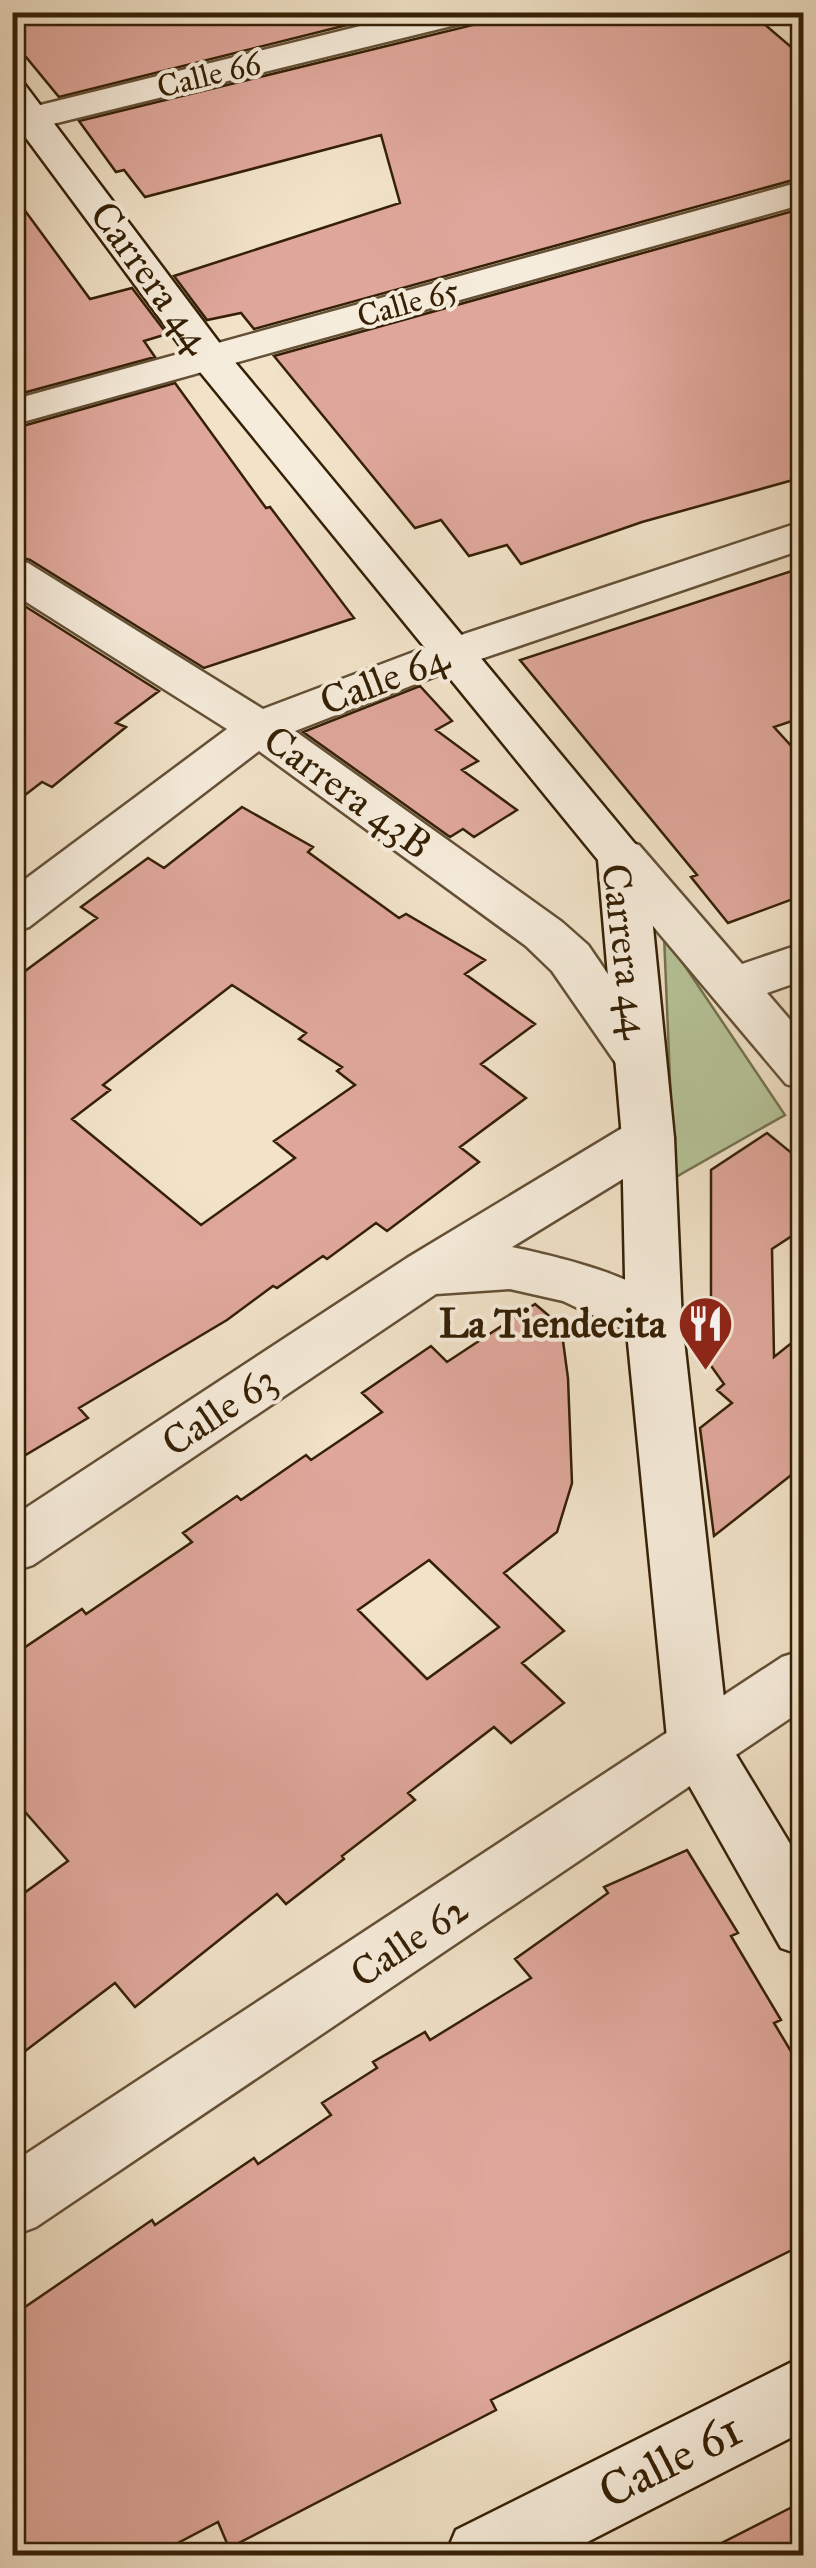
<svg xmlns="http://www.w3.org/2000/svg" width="816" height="2568" viewBox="0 0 816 2568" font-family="'IM FELL Great Primer',serif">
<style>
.green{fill:#b6c499;stroke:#76724f;stroke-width:2.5}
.building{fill:#dfa79b;stroke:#352005;stroke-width:2.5;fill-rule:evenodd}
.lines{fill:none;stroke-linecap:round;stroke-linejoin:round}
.street-casing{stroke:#645036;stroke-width:5}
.secondary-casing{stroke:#352005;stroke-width:5}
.street{fill:#f6ecdb;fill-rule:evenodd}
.secondary{fill:#f6ecdb;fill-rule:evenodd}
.labels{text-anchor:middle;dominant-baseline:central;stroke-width:8;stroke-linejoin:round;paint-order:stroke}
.far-street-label{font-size:32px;fill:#352005;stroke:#f6ecdb}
.street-label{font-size:40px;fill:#352005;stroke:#f6ecdb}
.poi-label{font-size:40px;font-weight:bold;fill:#352005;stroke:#f6ecdb;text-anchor:end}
.near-street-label{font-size:48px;fill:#352005;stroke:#f6ecdb}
</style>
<rect width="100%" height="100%" fill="#f1e2c8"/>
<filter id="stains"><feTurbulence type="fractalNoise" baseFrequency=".002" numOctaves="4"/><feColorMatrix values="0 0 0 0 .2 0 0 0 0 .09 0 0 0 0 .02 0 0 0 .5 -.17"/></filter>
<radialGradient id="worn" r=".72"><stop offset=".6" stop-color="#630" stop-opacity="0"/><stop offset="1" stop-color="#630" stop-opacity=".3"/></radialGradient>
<path class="green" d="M664 935 785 1115 674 1178V1177Z"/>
<path class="building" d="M12 12H399L59 97 12 40Z
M484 12H750L804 58V177L254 329 241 313 207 320 174 276 400 203 381 135 145 197 124 170 116 172 79 121 477 24Z
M12 193 90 299 132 288 167 334 144 341 155 357 12 396Z
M804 208V477L642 522 521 564 507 545 469 556 441 520 415 528 274 356Z
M175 383 266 508 270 507 354 618 204 668 30 560 12 555V429Z
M804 567V717L774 727 804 760V895L728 923 691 877 697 875 520 660Z
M12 598 159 691 116 723 126 727 52 787 42 782 12 805Z
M420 686 452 721 436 730 478 761 462 770 517 810 474 837 463 829 450 837 303 732Z
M242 807 313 847 308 852 399 918 406 914 485 960 465 974 535 1024 481 1064 526 1098 460 1147 479 1162 387 1231 376 1223 327 1259 323 1256 277 1288 273 1286 227 1320 79 1408 88 1418 12 1463 13 980 97 918 81 907 148 858 164 868ZM232 985 306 1033 299 1039 342 1067 337 1071 355 1085 274 1141 295 1158 201 1225 72 1119 110 1090 103 1085Z
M767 1133 804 1163V1228L772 1249 774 1357 804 1333V1465L714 1536 700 1428 732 1403 717 1390 724 1384 704 1356 711 1328V1170Z
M535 1304 561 1326 568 1378 572 1483 557 1532 504 1573 564 1631 522 1663 564 1703 511 1743 494 1727 408 1793 415 1800 342 1856 344 1859 286 1904 277 1894 135 2007 115 1983 12 2061V1902L68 1861 12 1797V1656L82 1609 86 1614 192 1542 183 1533 237 1496 241 1500 306 1455 311 1460 382 1412 362 1393 431 1346 447 1362ZM429 1560 499 1627 427 1679 358 1610Z
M687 1850 738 1933 731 1936 781 2020 774 2023 804 2073V2244L491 2400 496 2410 229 2548 218 2522 153 2556H12V2316L152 2220 155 2225 254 2158 258 2164 331 2115 322 2103 377 2068 373 2062 425 2032 430 2040 531 1978 515 1959 608 1893 604 1887Z
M804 2501V2556H696Z"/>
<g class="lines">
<defs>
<path id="street" d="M417 12H481L476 20 12 134V112Z
M804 181V204L12 425V400Z
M804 521V549L472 662 295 731 562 922 588 945 666 1059 658 1072 640 1078 622 1072 552 971 526 946 259 751 29 927 12 932V889L227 729 12 593V559L28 563 263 709 440 642Z
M622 840 639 845 742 964 804 943V980L767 993 804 1036V1090L786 1084 605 869 598 857 605 845Z
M648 1118 667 1124 674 1138 667 1152 512 1247C558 1257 659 1279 682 1322L674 1337 654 1344 563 1301 510 1289 436 1294 33 1565 12 1572V1517L407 1258 629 1124Z
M804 1650V1709L36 2227 12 2236V2163L782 1657Z"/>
<path id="secondary" d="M12 82 25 85 224 349 646 857 674 1138 682 1322 729 1743 804 1867V1956L781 1948 668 1748 626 1322 622 1138 598 860 196 367 12 119Z
M804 2356V2431L560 2556H445L456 2530Z"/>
</defs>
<use href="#street" class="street-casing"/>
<use href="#secondary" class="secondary-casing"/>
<use href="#street" class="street"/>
<use href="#secondary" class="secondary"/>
</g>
<defs>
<symbol id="restaurant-pin" viewBox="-11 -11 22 30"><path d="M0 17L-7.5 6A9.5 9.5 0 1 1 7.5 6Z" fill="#8f2418" stroke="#f6ecdb"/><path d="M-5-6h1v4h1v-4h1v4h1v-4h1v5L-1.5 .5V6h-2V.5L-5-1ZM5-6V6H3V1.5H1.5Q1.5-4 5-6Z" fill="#fff"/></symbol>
</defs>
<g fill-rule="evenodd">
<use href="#restaurant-pin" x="674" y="1292" width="63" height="86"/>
</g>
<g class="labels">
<g class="far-street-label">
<text transform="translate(209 75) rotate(-14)">Calle 66</text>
<text transform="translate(408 303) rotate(-16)">Calle 65</text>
</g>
<g class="street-label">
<text transform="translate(151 277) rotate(54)">Carrera 44</text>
<text transform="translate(384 679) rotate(-21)">Calle 64</text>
<text transform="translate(348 792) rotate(36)">Carrera 43B</text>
<text transform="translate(626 951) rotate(83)">Carrera 44</text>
<text transform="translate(219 1411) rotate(-34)">Calle 63</text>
<text transform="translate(409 1941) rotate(-34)">Calle 62</text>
</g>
<g class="poi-label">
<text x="666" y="1323">La Tiendecita</text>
</g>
<g class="near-street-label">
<text transform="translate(670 2460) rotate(-27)">Calle 61</text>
</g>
</g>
<rect width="816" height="2568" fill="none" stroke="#f1e2c8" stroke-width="50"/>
<rect x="15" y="15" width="786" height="2538" fill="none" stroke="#352005" stroke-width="5"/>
<rect x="25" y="25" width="766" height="2518" fill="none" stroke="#352005" stroke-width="2.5"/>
<rect width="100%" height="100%" filter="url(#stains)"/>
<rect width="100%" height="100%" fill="url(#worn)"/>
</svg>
